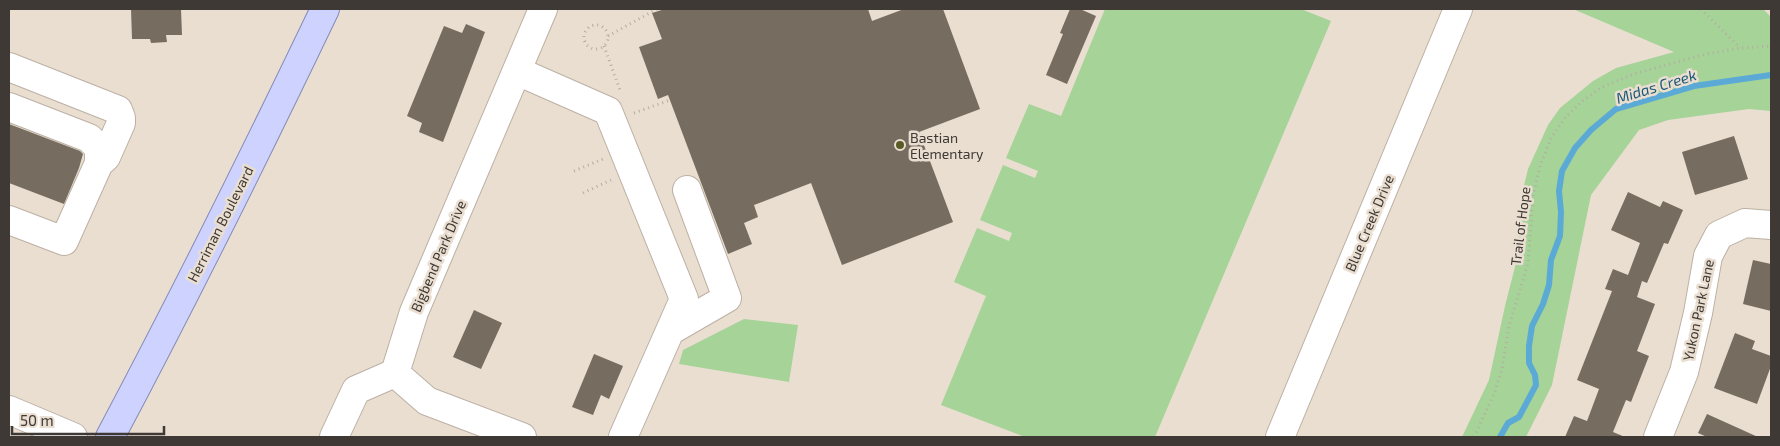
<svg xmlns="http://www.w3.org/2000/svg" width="1780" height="446" viewBox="0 0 1780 446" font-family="'Exo 2',sans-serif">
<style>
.green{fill:#a5d398}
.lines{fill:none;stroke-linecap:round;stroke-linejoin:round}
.stream{stroke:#5baad6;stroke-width:6}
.building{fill:#776c60}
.minor-casing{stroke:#bcb0a4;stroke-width:30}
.major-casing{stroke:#858ab7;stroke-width:30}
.path{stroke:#b6aca1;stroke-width:3;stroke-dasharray:1 4;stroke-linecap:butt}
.minor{stroke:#fff;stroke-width:28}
.major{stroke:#cdd3fe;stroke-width:28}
.poi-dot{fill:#5a5a27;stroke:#eaded1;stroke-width:2}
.labels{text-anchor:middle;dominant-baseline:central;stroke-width:5;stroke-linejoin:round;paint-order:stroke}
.poi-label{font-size:14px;fill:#3e3934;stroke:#eaded1;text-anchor:start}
.street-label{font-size:14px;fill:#3e3934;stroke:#eaded1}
.water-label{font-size:15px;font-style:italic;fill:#1c5977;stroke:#eaded1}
</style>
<rect width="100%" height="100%" fill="#eaded1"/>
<path class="green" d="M1105 9H1301L1331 21 1155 437H1025L941 405 986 296 954 282 977 228 1009 241 1012 233 980 220 1003 165 1035 178 1038 171 1006 158 1029 104 1061 116Z
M1573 9H1763L1771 17V111L1749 109 1668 120 1639 130 1591 195 1552 385 1526 437H1462L1489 380 1505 306 1517 259 1521 198 1528 169 1548 125 1560 108 1593 81 1616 68 1674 52Z
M744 319 798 325 789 382 679 364 683 350Z"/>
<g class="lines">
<path class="stream" d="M1500 437 1508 423 1519 417 1536 385 1535 375 1529 363V346L1532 326 1543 304 1549 285 1551 260 1560 236 1561 212 1559 191 1562 171 1575 148 1591 130 1616 109 1694 86 1771 75"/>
</g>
<path class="building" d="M131 9H181L182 35H166L167 42 151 43 150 39H132Z
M665 9H868L872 21 904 9H943L980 109 919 132 953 222 842 265 811 183 754 205 758 217 744 223 752 244 728 254 668 95 658 99 639 47 662 39 652 13Z
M1070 9H1080L1096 16 1067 84 1046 75 1063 34 1060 33Z
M466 24 485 32 443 142 419 132 422 123 407 116 444 26 462 33Z
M9 124 80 151 83 154 79 168 64 204 9 183Z
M1734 136 1748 179 1695 195 1682 152Z
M1628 192 1660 207 1663 201 1683 210 1668 244 1664 243 1647 283 1642 281 1637 297 1655 304 1637 351 1649 356 1631 402 1626 400 1613 432 1625 437H1565L1574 416 1587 421 1599 389 1577 380 1612 291 1605 289 1613 269 1628 275 1640 243 1611 230Z
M1753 260 1771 264V311L1743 304Z
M474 310 502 323 481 369 453 357Z
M1735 333 1755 341 1752 349 1771 356V366L1757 404 1714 388Z
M594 354 623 366 609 399 601 395 593 415 572 407Z
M1707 414 1758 437H1707L1698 433Z"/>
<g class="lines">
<defs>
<path id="minor" d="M9 67 118 110 121 118V123L106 157 99 163
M517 71 608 111 684 299 623 437
M9 107 89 138 99 148V163L64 241 9 220
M670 331 727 298 687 190
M395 373 414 312 543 9
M395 373 427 401 522 437
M9 410 73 437
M334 437 356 390 395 373
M1280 437 1458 9
M1658 437 1684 372 1698 313 1708 256 1719 235 1745 223 1771 225"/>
<path id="major" d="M110 437C185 296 256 153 325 9"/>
</defs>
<use href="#minor" class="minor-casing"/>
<use href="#major" class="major-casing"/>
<path class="path" d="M1701 9 1740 48
M584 37a12 12 0 1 1 24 0a12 12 0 1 1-24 0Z
M608 36 657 9
M604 46 620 90
M634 113 670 100
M574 171 603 159
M583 193 611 180
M1474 437 1494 394 1502 369 1509 326 1528 263 1533 196 1540 166 1551 138 1565 118 1581 102 1602 87 1634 74 1706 54 1740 48 1771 46"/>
<use href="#minor" class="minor"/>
<use href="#major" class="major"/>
</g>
<circle class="poi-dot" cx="900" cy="145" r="5"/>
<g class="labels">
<g class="poi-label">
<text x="910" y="137">Bastian<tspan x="910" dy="16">Elementary</tspan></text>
</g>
<g class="street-label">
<text transform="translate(1369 223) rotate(-67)">Blue Creek Drive</text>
<text transform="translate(220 224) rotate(-63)">Herriman Boulevard</text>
<text transform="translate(1520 226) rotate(-83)">Trail of Hope</text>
<text transform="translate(438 256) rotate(-67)">Bigbend Park Drive</text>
<text transform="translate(1698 310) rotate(-78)">Yukon Park Lane</text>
</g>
<g class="water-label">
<text transform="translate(1656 86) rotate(-17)">Midas Creek</text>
</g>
</g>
<rect width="1780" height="446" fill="none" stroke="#3e3934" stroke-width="20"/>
<path d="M12 426v8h152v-8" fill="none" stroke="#3e3934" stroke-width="2.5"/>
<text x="20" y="426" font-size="15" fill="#3e3934" stroke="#eaded1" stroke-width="4" paint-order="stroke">50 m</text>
</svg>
